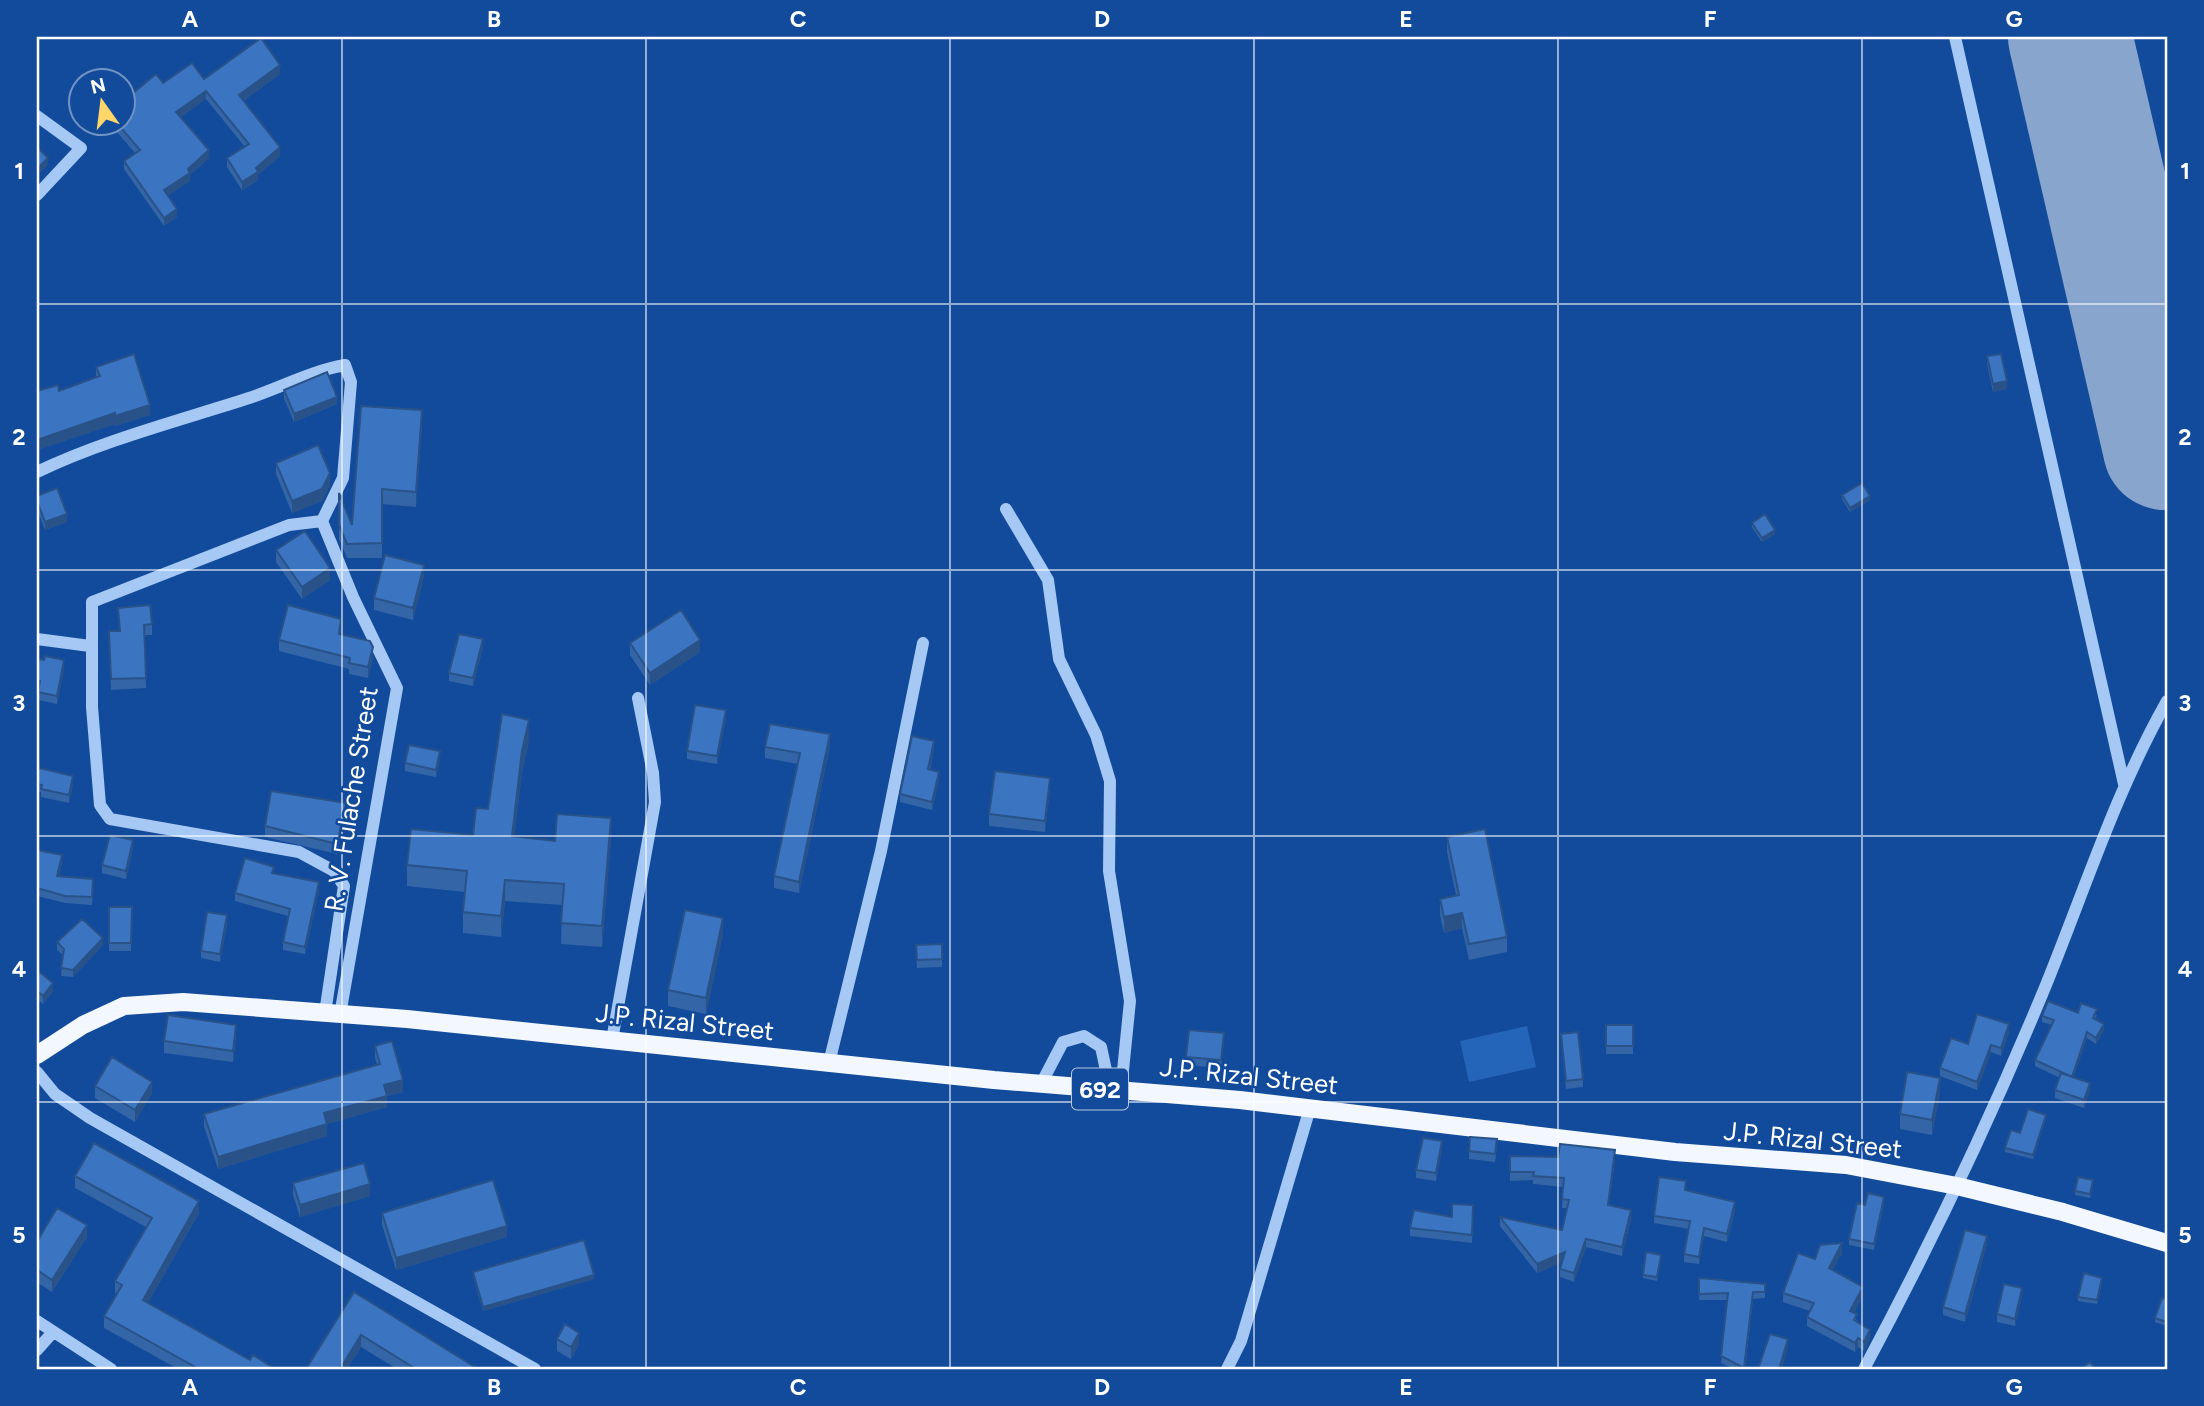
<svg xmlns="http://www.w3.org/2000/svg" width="2204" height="1406" viewBox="0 0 2204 1406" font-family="Figtree,sans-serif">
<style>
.green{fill:#2565b9}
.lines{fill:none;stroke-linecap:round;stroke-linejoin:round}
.runway{stroke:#88a5cd;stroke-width:124}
.minor{stroke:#a6c8f4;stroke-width:12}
.major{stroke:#f3f7ff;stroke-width:18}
.wall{fill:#3365a7}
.shaded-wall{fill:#295288}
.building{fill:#3b75c2;stroke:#295288;stroke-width:2}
.grid{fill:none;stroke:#fff;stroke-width:2;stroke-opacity:0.55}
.labels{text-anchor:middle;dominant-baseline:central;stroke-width:5;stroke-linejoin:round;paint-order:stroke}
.shield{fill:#124b9b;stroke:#b8c9e1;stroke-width:2}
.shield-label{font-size:24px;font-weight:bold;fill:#fff}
.street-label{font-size:26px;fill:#fff;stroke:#124b9b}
.neatline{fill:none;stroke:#fff;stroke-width:2.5}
.grid-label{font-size:23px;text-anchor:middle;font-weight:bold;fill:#fff}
</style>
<rect width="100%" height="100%" fill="#124b9b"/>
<path class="green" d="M2026 37H2114L2167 265V457L2126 468Z
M1527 1026 1536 1067 1469 1082 1460 1041Z"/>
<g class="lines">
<path class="runway" d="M2070 37 2165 448"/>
<path class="minor" d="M1955 37 2124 784
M37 116 81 148 37 195
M37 472C104 440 178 421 249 398 282 387 311 371 345 365L351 382 343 478 322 521
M1006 509 1048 580 1059 659 1096 735 1110 781 1109 871 1130 1001 1121 1090
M322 521 289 525 92 602V707L100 805 110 819 299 852 334 871 344 886 325 1013
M322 521 353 597 397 688 340 1015
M37 639 90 646
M612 1040 655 802 653 773 638 698
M829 1063 881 851 923 643
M37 1072 55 1094 90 1118 535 1369
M1041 1084 1063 1042 1084 1036 1101 1047 1110 1089
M37 1321 111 1369
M37 1350 53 1332
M1227 1369 1241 1341 1310 1108
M1864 1369C1931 1244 1992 1116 2046 985 2085 889 2116 791 2167 701"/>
<path class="major" d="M37 1055 83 1025 124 1006 183 1002 407 1019 994 1080 1240 1100 1675 1152 1846 1165 1957 1186 2063 1212 2167 1243"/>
</g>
<path class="wall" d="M280 74 243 101 280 156 258 175V180L242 190 227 167V158L245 147 206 99 180 117 209 158 190 175V181L168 195 177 217 164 226 124 169V161L135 153 108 122H122L126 99 163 83Z
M1987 356 2007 389 1993 392 1987 364Z
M96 367 150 415 115 426V424L37 450V391H59L96 378Z
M284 390 337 404 294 422 284 398Z
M422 425 416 507 382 504V558H347L339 539V493L352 525Z
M276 463 330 485 322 501 292 513 276 474Z
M1842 495 1870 500 1850 512 1842 499Z
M37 496 67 522 45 530 37 509Z
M1752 523 1775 534 1762 542 1752 527Z
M276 550 330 580 302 599 276 562Z
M424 576 413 620 374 610V598Z
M118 608 152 624V635H144L146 688 111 690 109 642 119 631Z
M341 630 340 634 373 658 368 678 349 674V669L279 651V640Z
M630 643 700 652 650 685 630 655Z
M483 647 473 686 449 681V673Z
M37 659 44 660 64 668 57 704 38 700 39 689H37Z
M726 718 717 764 687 759V751Z
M529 741 522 772 514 837 555 841 611 839 602 947 561 944 562 905 505 901 501 937 463 933V912L465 892 407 886V865L473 835Z
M830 746 799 893 774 888V876L798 764 765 758V747Z
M934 749 930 770 939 780 932 810 900 802V794Z
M440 759 436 777 405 771V763Z
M37 762 39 768 73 784 69 803 41 797V792H37Z
M1050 789 1045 832 989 826V814Z
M346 814 337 854 265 837V826Z
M1447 837 1507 937V952L1469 960 1462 928 1444 933 1440 915V899L1456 895 1447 852Z
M133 848 126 879 102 873V865Z
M37 850 62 863 59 876 93 887 92 905 65 903 37 896Z
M274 873 319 890 305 954 283 950V942L288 916 235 901V893Z
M109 907H132L131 951H109Z
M227 923 220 962 201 958V951Z
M723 934 706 1014 668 1006V990Z
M57 942 103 945 73 977 61 976 63 955 57 950Z
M942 944V967L917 968 916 945Z
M37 970 53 991 43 1004 37 999Z
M2078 1013 2097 1015 2095 1019 2104 1030 2096 1044 2087 1038 2073 1077 2090 1091 2084 1108 2055 1098V1090L2060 1078 2035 1066V1060L2052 1025 2042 1022V1016Z
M1606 1025H1633V1054H1606Z
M2009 1032 2001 1056 1991 1052 1977 1090 1940 1076V1068L1968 1044Z
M1561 1034 1583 1079V1087L1566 1089Z
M236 1036 233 1062 164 1053V1041Z
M1224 1041 1221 1068 1186 1065V1057Z
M375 1046 403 1092 387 1096V1107L327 1124V1136L218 1169 204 1126V1114L377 1065 375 1058Z
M95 1086 152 1093 135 1122 95 1098Z
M1940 1093 1932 1135 1900 1129V1114Z
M2046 1119 2033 1159 2005 1152V1148L2020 1133Z
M1497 1147 1495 1162 1469 1159V1151Z
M1442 1149 1436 1181 1416 1178V1170Z
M1510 1156 1615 1158 1609 1205 1631 1219 1622 1256 1586 1247 1574 1282 1560 1277V1269L1562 1262 1537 1273 1500 1226V1217L1562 1230 1567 1208H1562L1563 1187 1533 1184V1180L1510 1181Z
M75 1176 199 1213 148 1303 250 1360 275 1369H178L104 1328V1316L117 1294 115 1293V1281L146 1227 75 1188Z
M293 1183 370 1196 300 1217 293 1195Z
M2093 1184 2090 1198 2075 1195V1191Z
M1686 1190 1735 1210 1727 1242 1704 1236 1699 1264 1684 1262V1254L1689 1229 1654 1223V1216Z
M1884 1203 1874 1250 1849 1245V1239L1865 1205Z
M1473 1205 1472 1243 1410 1236V1228L1452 1217Z
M382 1213 507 1237 396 1270 382 1225Z
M87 1237 52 1292 37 1282V1240Z
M1987 1244 1965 1322 1943 1315V1307Z
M1842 1253 1832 1270 1863 1296 1854 1313 1857 1322 1870 1339 1864 1351 1858 1347 1855 1352 1807 1326V1317L1810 1311 1783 1302V1293L1815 1259Z
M1661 1259 1657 1281 1643 1278V1275Z
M473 1272 594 1279 483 1311 473 1276Z
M1699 1278 1765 1284V1298L1753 1299 1745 1369H1734L1721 1363 1728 1300H1699Z
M2102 1282 2097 1304 2078 1301V1297Z
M354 1292 478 1369H397L361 1347 347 1369H306Z
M2022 1296 2015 1326 1997 1322V1314Z
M2167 1299V1326L2155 1322V1318Z
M557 1339 579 1345 571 1359 557 1351Z"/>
<path class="shaded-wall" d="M280 65V74L239 104V95Z
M206 91V99L176 121V112Z
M280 147V156L258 175V180L242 190V182L256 168Z
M209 150V158L190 175V181L164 198V190Z
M48 158V165L37 176V169Z
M177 209V217L164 226V218Z
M2007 381V389L1993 392V384Z
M337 397V404L294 422V414Z
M150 405V415L115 426V416Z
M422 410V425L416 507V492Z
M115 413V424L37 450V440Z
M330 473V485L322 501 292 513V501Z
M1870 496V500L1850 512V508Z
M67 514V522L45 530V522Z
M1775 530V534L1762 542V538Z
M424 565V576L413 620V608Z
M330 568V580L302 599V587Z
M483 639V647L473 686V678Z
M700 640V652L650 685V673Z
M373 647V658L368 678V667Z
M64 660V668L57 704V696Z
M726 710V718L717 764V756Z
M529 720V741L522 772 512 858V836L522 751Z
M830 734V746L799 893V882Z
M934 741V749L928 777V769Z
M440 751V759L436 777V770Z
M939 772V780L932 810V802Z
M73 776V784L69 803V795Z
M1050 778V789L1045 832V821Z
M346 803V814L337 854V844Z
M611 818V839L602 947V926Z
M133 840V848L126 879V871Z
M62 855V863L57 884V876Z
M505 880V901L501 937V916Z
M319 882V890L305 954V947Z
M1462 913V928L1444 933V917Z
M227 915V923L220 962V954Z
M723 918V934L706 1014V998Z
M103 938V945L73 977V970Z
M53 983V991L43 1004V996Z
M2009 1024V1032L2001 1056V1048Z
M2104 1024V1030L2096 1044V1038Z
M236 1025V1036L233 1062V1051Z
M2087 1032V1038L2072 1083V1077Z
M1991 1045V1052L1977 1090V1082Z
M1940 1078V1093L1932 1135V1120Z
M403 1080V1092L387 1096V1107L327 1124V1136L218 1169V1157L384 1085Z
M152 1082V1093L135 1122V1110Z
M2090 1083V1091L2084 1108V1100Z
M2046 1115V1119L2033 1159V1155Z
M1442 1141V1149L1436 1181V1173Z
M1615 1150V1158L1608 1213V1205Z
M370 1184V1196L300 1217V1205Z
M1884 1197V1203L1874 1250V1244Z
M199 1201V1213L143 1312V1300Z
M1735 1202V1210L1727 1242V1234Z
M1631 1210V1219L1622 1256V1247Z
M87 1225V1237L52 1292V1280Z
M507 1226V1237L396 1270V1258Z
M1704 1228V1236L1699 1264V1257Z
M1987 1236V1244L1965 1322V1314Z
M1586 1239V1247L1574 1282V1273Z
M1842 1243V1253L1829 1277V1268Z
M1565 1252V1261L1537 1273V1264Z
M594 1275V1279L483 1311V1307Z
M1863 1287V1296L1850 1320V1311Z
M2022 1288V1296L2015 1326V1319Z
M1753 1292V1299L1744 1369V1368Z
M1870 1330V1339L1864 1351V1342Z
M579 1333V1345L571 1359V1347Z
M361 1335V1347L347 1369H340Z
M1858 1338V1347L1855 1352V1343Z
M1788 1339V1347L1782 1369H1779Z"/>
<path class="building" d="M261 38 280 65 239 95 280 147 256 168 258 172 242 182 227 158 249 144 206 91 176 112 209 150 188 169 190 173 164 190 177 209 164 218 124 161 140 150 116 122H122V94L126 99 156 74 163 83 192 63 204 79Z
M37 147 48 158 37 169Z
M134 354 150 405 115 416V413L37 440V391L58 385 59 391 100 376 96 367Z
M2001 354 2007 381 1993 384 1987 356Z
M327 372 337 397 294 414 284 390Z
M361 406 422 410 416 492 382 489V543L347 544 339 525V493L352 525Z
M318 445 330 473 322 489 292 501 276 463Z
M1862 483 1870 496 1850 508 1842 495Z
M57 488 67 514 45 522 37 501V496Z
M1765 514 1775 530 1762 538 1752 523Z
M305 531 330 568 302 587 276 550Z
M385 555 424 565 413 608 374 598Z
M150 605 152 624 144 625 146 678 111 679 109 631H120L118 608Z
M288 605 341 619 339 634 370 641 373 647 368 667 349 663 350 658 279 640Z
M681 610 700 640 650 673 630 643Z
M459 634 483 639 473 678 449 673Z
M45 656 64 660 57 696 38 692 40 681H37V659L44 660Z
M695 705 726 710 717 756 687 751Z
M502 714 529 720 522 751 512 836 555 841 557 814 611 818 602 926 561 923 564 884 505 880 501 916 463 912 467 871 407 865 411 829 473 835 476 808 488 809Z
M770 724 830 734 799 882 774 876 800 753 765 747Z
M912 736 934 741 928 769 939 772 932 802 900 794Z
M409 745 440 751 436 770 405 763Z
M37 762 39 763V768L73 776 69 795 41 789 42 785 37 784Z
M995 771 1050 778 1045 821 989 814Z
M271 791 346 803 337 844 265 826Z
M1485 829 1507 937 1469 944 1462 913 1444 917 1440 899 1459 895 1447 837Z
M110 835 133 840 126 871 102 865Z
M37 850 62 855 57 876 93 879 92 897 65 896 37 888Z
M245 858 274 867 272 873 319 882 305 947 283 942 290 909 235 893Z
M109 907H132L131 943H109Z
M685 910 723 918 706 998 668 990Z
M207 912 227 915 220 954 201 951Z
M82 919 103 938 73 970 61 968 64 949 57 942Z
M942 944V959L917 960 916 945Z
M37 970 53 983 43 996 37 991Z
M2048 1001 2078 1013 2081 1003 2097 1009 2093 1018 2104 1024 2096 1038 2087 1032 2072 1077 2035 1060 2054 1020 2042 1016Z
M1977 1014 2009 1024 2001 1048 1991 1045 1977 1082 1940 1068 1951 1038 1968 1044Z
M168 1015 236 1025 233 1051 164 1041Z
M1606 1025H1633V1046H1606Z
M1189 1030 1224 1033 1221 1060 1186 1057Z
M1578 1032 1583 1079 1566 1081 1561 1034Z
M392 1041 403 1080 384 1085 387 1096 324 1113 327 1124 218 1157 204 1114 380 1064 375 1046Z
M112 1057 152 1082 135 1110 95 1086Z
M1907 1072 1940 1078 1932 1120 1900 1114Z
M2061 1073 2090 1083 2084 1100 2055 1090Z
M2028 1109 2046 1115 2033 1155 2005 1148 2011 1130 2020 1133Z
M1470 1137 1497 1139 1495 1154 1469 1151Z
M1423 1138 1442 1141 1436 1173 1416 1170Z
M94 1143 199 1201 143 1300 250 1360 253 1355 275 1369H199L104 1316 122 1285 115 1281 152 1218 75 1176Z
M1560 1144 1615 1150 1608 1205 1631 1210 1622 1247 1586 1239 1574 1273 1560 1269 1565 1252 1537 1264 1500 1217 1562 1230 1569 1200 1562 1199 1564 1178 1533 1176 1534 1172H1510V1156L1558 1157Z
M364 1163 370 1184 300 1205 293 1183Z
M1659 1177 1686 1181 1685 1190 1735 1202 1727 1234 1704 1228 1699 1257 1684 1254 1690 1221 1654 1216Z
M2078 1177 2093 1180 2090 1194 2075 1191Z
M493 1180 507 1226 396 1258 382 1213Z
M1868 1193 1884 1197 1874 1244 1849 1239 1857 1203 1865 1205Z
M1452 1204 1473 1205 1472 1235 1410 1228 1414 1210 1452 1217Z
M57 1208 87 1225 52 1280 37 1270V1240H38Z
M1965 1230 1987 1236 1965 1314 1943 1307Z
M584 1240 594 1275 483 1307 473 1272Z
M1842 1243 1829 1268 1863 1287 1850 1311 1857 1314 1854 1320 1870 1330 1864 1342 1858 1338 1855 1343 1807 1317 1814 1303 1783 1293 1798 1253 1815 1259 1820 1245Z
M1646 1252 1661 1255 1657 1277 1643 1275Z
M2084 1273 2102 1278 2097 1300 2078 1297Z
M1699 1278 1765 1284V1292H1753L1744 1368 1721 1356 1728 1293 1699 1294Z
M2004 1284 2022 1288 2015 1319 1997 1314Z
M354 1292 478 1369H416L361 1335 340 1369H306Z
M2162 1298 2167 1299V1322L2155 1318Z
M565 1324 579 1333 571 1347 557 1339Z
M1770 1334 1788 1339 1779 1369H1758Z
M2090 1362 2096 1369H2080Z"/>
<path class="grid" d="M342 37V1369M646 37V1369M950 37V1369M1254 37V1369M1558 37V1369M1862 37V1369M37 304H2167M37 570H2167M37 836H2167M37 1102H2167"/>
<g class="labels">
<rect class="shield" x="1072" y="1068.5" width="56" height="41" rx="5"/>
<g class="shield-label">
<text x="1100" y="1089">692</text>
</g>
<g class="street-label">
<text transform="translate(351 799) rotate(-81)">R. V. Fulache Street</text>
<text transform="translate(685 1022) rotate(6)">J.P. Rizal Street</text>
<text transform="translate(1249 1076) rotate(6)">J.P. Rizal Street</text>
<text transform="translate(1813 1140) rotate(6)">J.P. Rizal Street</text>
</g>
</g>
<rect width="2204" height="1406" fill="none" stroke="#124b9b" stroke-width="77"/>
<g transform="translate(102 102) rotate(346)"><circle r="33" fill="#124b9b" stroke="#7193c3" stroke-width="2"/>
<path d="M0-5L12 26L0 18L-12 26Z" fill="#ffd669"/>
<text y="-10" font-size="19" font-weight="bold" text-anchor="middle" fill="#ffffff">N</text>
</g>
<rect x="38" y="38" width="2128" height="1330" class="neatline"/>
<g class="grid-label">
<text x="190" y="27">A</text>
<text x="494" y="27">B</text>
<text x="798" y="27">C</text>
<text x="1102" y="27">D</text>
<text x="1406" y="27">E</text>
<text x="1710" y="27">F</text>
<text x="2014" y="27">G</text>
<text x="19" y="179">1</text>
<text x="2185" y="179">1</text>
<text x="19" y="445">2</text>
<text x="2185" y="445">2</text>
<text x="19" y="711">3</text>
<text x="2185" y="711">3</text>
<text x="19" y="977">4</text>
<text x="2185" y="977">4</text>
<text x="19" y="1243">5</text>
<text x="2185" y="1243">5</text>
<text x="190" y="1395">A</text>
<text x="494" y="1395">B</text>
<text x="798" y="1395">C</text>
<text x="1102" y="1395">D</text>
<text x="1406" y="1395">E</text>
<text x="1710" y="1395">F</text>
<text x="2014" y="1395">G</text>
</g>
</svg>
